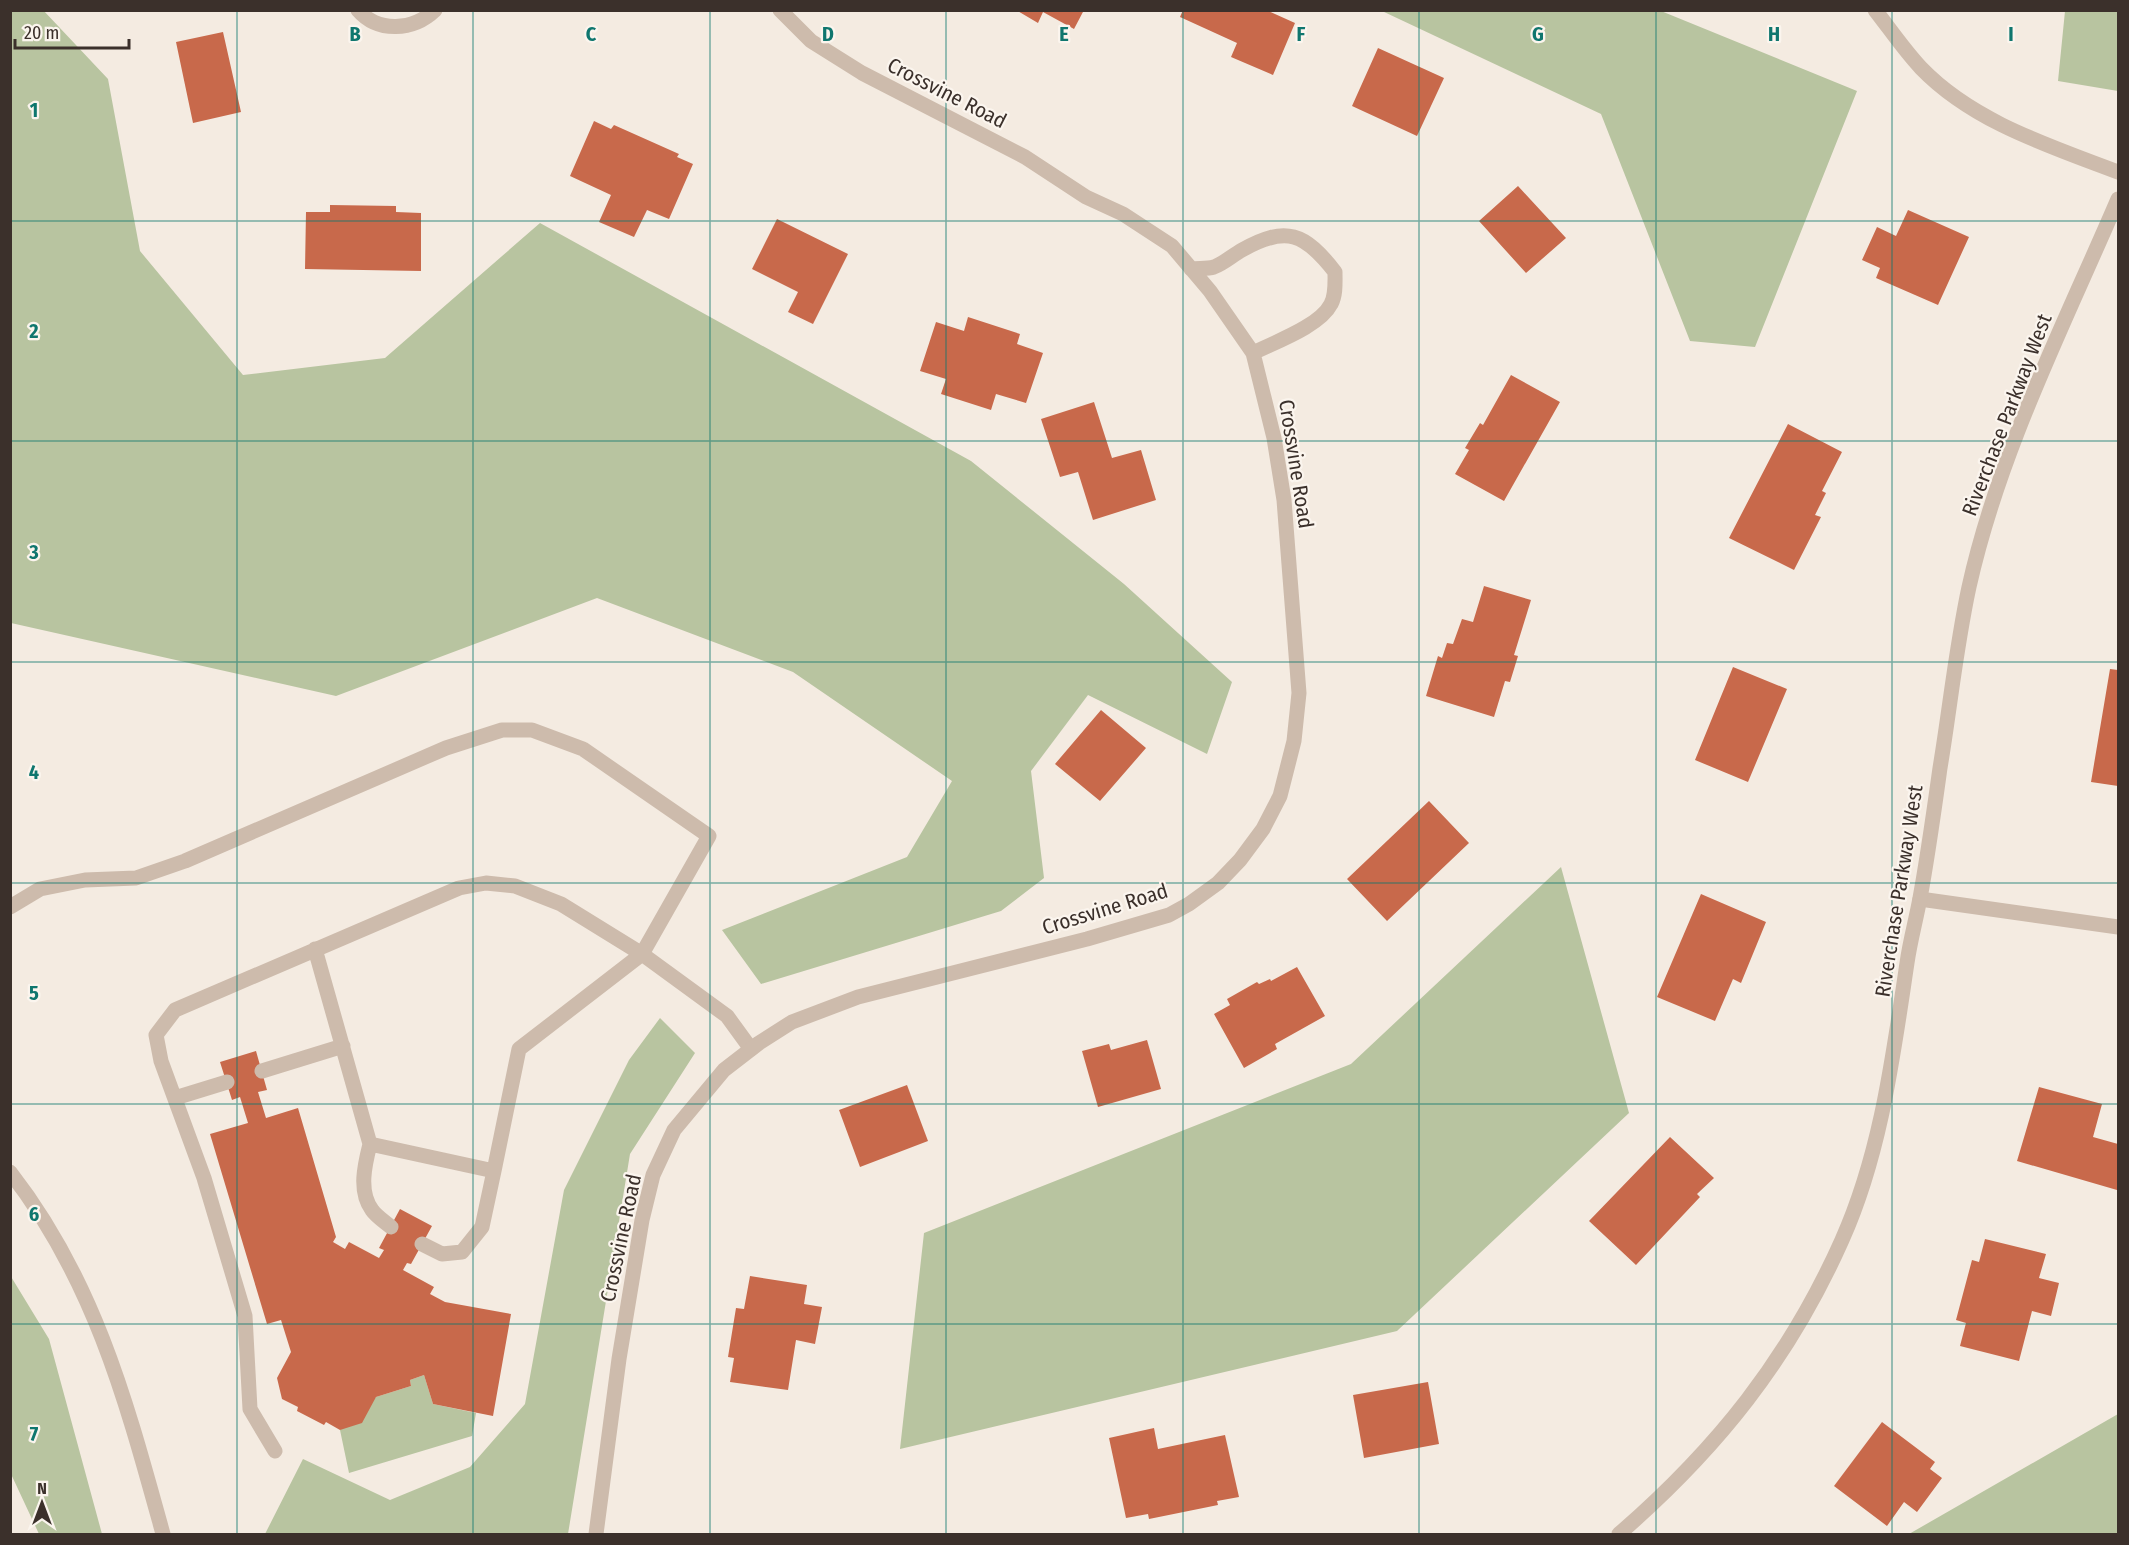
<svg xmlns="http://www.w3.org/2000/svg" width="2129" height="1545" viewBox="0 0 2129 1545" font-family="'Fira Sans Condensed',sans-serif">
<style>
.green{fill:#b8c4a0}
.building{fill:#c8694b}
.lines{fill:none;stroke-linecap:round;stroke-linejoin:round}
.service{stroke:#cdbbac;stroke-width:15}
.minor{stroke:#cdbbac;stroke-width:15}
.tertiary{stroke:#cdbbac;stroke-width:15}
.grid{fill:none;stroke:#0f766e;stroke-width:1.5;stroke-opacity:0.55}
.labels{text-anchor:middle;dominant-baseline:central;stroke-width:4.5;stroke-linejoin:round;paint-order:stroke}
.street-label{font-size:21px;fill:#3b302b;stroke:#fbf5ee}
.grid-label{font-size:20px;text-anchor:middle;font-weight:bold;fill:#0f766e;stroke:#fbf5ee;stroke-width:4.5;stroke-linejoin:round;paint-order:stroke}
</style>
<rect width="100%" height="100%" fill="#f4ebe1"/>
<path class="green" d="M43 10 108 79 140 251 243 375 385 358 540 223 971 461 1124 584 1232 682 1207 754 1088 695 1031 771 1044 878 1001 911 761 984 722 930 907 857 952 781 793 672 597 598 336 696 11 623V11Z
M1382 11H1661L1857 91 1755 347 1690 341 1601 114Z
M2065 11H2118V91L2058 81Z
M1561 867 1629 1113 1397 1331 900 1449 924 1233 1351 1064Z
M660 1018 695 1053 630 1154 568 1534H265L303 1459 390 1500 470 1467 525 1404 564 1190 629 1060Z
M10 1275 49 1339 102 1534H39L11 1474Z
M424 1375 433 1404 476 1413 472 1436 349 1473 340 1430 376 1397 411 1386 410 1380Z
M2118 1414V1534H1909Z"/>
<path class="building" d="M1016 10H1084L1074 29 1043 12 1038 23Z
M1183 10H1266L1295 23 1273 75 1231 57 1237 43 1180 17Z
M223 32 241 112 193 123 176 42Z
M1378 48 1444 78 1417 136 1352 106Z
M594 121 611 129 614 125 679 154 677 157 693 164 669 219 647 210 634 237 599 222 611 195 570 176Z
M1518 186 1566 238 1526 273 1479 221Z
M330 205 396 206V212L421 213V271L305 269 306 212H330Z
M1908 210 1969 237 1938 305 1876 278 1880 268 1862 260 1877 227 1896 236Z
M777 219 848 254 813 324 788 312 798 292 752 269Z
M968 317 1020 334 1017 344 1043 353 1026 403 996 394 991 410 941 394 946 379 920 371 936 322 964 331Z
M1511 375 1560 402 1504 501 1455 474 1469 450 1465 448 1480 423 1483 425Z
M1094 402 1112 458 1141 450 1156 500 1093 520 1078 472 1060 477 1041 419Z
M1788 424 1842 452 1822 491 1826 493 1815 515 1821 517 1794 570 1729 538Z
M1484 586 1531 600 1514 655 1518 656 1510 682 1505 681 1494 717 1426 696 1438 656 1442 658 1447 643 1453 644 1462 619 1473 622Z
M1733 667 1787 689 1748 782 1695 760Z
M2110 669 2118 670V786L2091 782Z
M1101 710 1146 748 1100 801 1055 764Z
M1429 801 1469 843 1387 921 1347 879Z
M1701 894 1766 922 1741 983 1733 979 1715 1021 1657 997Z
M1297 967 1325 1016 1275 1044 1277 1049 1244 1068 1214 1014 1230 1005 1227 999 1257 982 1259 984 1270 979 1271 981Z
M1147 1040 1161 1089 1098 1107 1082 1051 1109 1044 1111 1050Z
M256 1051 267 1090 258 1092 266 1118 298 1108 336 1237 333 1242 345 1249 349 1242 379 1258 384 1250 379 1248 400 1209 432 1226 411 1264 407 1263 403 1270 434 1287 430 1294 445 1302 511 1314 493 1416 433 1404 424 1375 410 1380 411 1386 376 1397 362 1423 340 1430 326 1422 324 1425 297 1411 298 1407 282 1399 277 1378 291 1352 281 1320 267 1324 210 1134 248 1123 240 1097 232 1100 220 1062Z
M907 1085 928 1141 860 1167 839 1110Z
M2039 1087 2102 1104 2093 1137 2118 1144 2117 1190 2017 1161Z
M1670 1137 1714 1178 1697 1194 1700 1197 1636 1265 1589 1221Z
M1985 1239 2046 1254 2039 1278 2059 1283 2051 1316 2032 1311 2019 1361 1960 1346 1966 1323 1956 1320 1972 1260 1979 1262Z
M750 1276 807 1285 804 1304 822 1307 815 1344 796 1340 788 1390 730 1382 734 1358 728 1357 736 1308 744 1309Z
M1428 1382 1439 1444 1364 1458 1353 1395Z
M1882 1422 1935 1462 1930 1469 1942 1478 1917 1512 1904 1502 1887 1526 1834 1486Z
M1154 1428 1158 1449 1225 1435 1239 1497 1217 1501 1218 1505 1149 1519 1148 1514 1126 1518 1109 1438Z"/>
<g class="lines">
<path class="service" d="M10 907 40 889 85 880 136 878 185 861 446 748 502 730H532L583 749 709 836 642 954 727 1016 751 1049
M262 1071 343 1046
M175 1098 227 1082
M370 1144C365 1164 358 1191 372 1210 376 1216 385 1222 391 1227
M422 1244 442 1254 462 1252 482 1227 494 1171
M275 1451 250 1409 245 1316 204 1178 161 1061 156 1035 175 1010 459 888 486 883 515 886 561 904 642 954 519 1049 494 1171 370 1144 315 949"/>
<path class="minor" d="M358 10C378 33 413 31 435 10
M1875 10C1890 29 1904 50 1921 68 1973 122 2050 146 2118 172
M1191 269C1198 268 1207 269 1214 267 1223 264 1233 255 1242 250 1286 225 1305 233 1335 272 1335 282 1336 295 1331 304 1320 326 1275 342 1253 353
M1920 899 2118 927
M596 1534 619 1359 642 1220 653 1175 674 1130 724 1070 759 1043 792 1022 858 997 1087 939 1169 915 1189 904 1218 883 1240 860 1263 829 1280 796 1294 741 1299 693 1284 500 1274 438 1253 353 1210 291 1172 246 1123 214 1086 197 1025 157 862 73 811 41 780 10"/>
<path class="tertiary" d="M10 1172C95 1281 127 1404 163 1534
M1619 1534C1717 1449 1789 1359 1842 1240 1881 1153 1893 1056 1907 963 1910 941 1916 920 1920 898 1928 855 1934 811 1940 768 1950 708 1956 647 1969 587 1999 452 2064 325 2118 199"/>
</g>
<path class="grid" d="M237 10V1534M473 10V1534M710 10V1534M946 10V1534M1183 10V1534M1419 10V1534M1656 10V1534M1892 10V1534M10 221H2118M10 441H2118M10 662H2118M10 883H2118M10 1104H2118M10 1324H2118"/>
<g class="labels">
<g class="street-label">
<text transform="translate(947 93) rotate(27)">Crossvine Road</text>
<text transform="translate(2007 415) rotate(-69)">Riverchase Parkway West</text>
<text transform="translate(1296 464) rotate(81)">Crossvine Road</text>
<text transform="translate(1899 891) rotate(-81)">Riverchase Parkway West</text>
<text transform="translate(1105 909) rotate(-17)">Crossvine Road</text>
<text transform="translate(621 1238) rotate(-78)">Crossvine Road</text>
</g>
</g>
<g class="grid-label">
<text x="355" y="41">B</text>
<text x="591" y="41">C</text>
<text x="828" y="41">D</text>
<text x="1064" y="41">E</text>
<text x="1301" y="41">F</text>
<text x="1538" y="41">G</text>
<text x="1774" y="41">H</text>
<text x="2011" y="41">I</text>
<text x="34" y="117">1</text>
<text x="34" y="338">2</text>
<text x="34" y="559">3</text>
<text x="34" y="779">4</text>
<text x="34" y="1000">5</text>
<text x="34" y="1221">6</text>
<text x="34" y="1441">7</text>
</g>
<rect width="2129" height="1545" fill="none" stroke="#3b302b" stroke-width="24"/>
<g transform="translate(42 1503)" stroke="#fbf5ee" stroke-width="4.5" paint-order="stroke">
<path d="M0-4.5L10 22L0 15L-10 22Z" fill="#3b302b"/>
<text y="-9" font-size="16" font-weight="bold" text-anchor="middle" fill="#3b302b">N</text>
</g>
<path d="M15 39v9h114v-9" fill="none" stroke="#3b302b" stroke-width="3"/>
<text x="24" y="39" font-size="18" fill="#3b302b" stroke="#fbf5ee" stroke-width="4.5" paint-order="stroke">20 m</text>
</svg>
